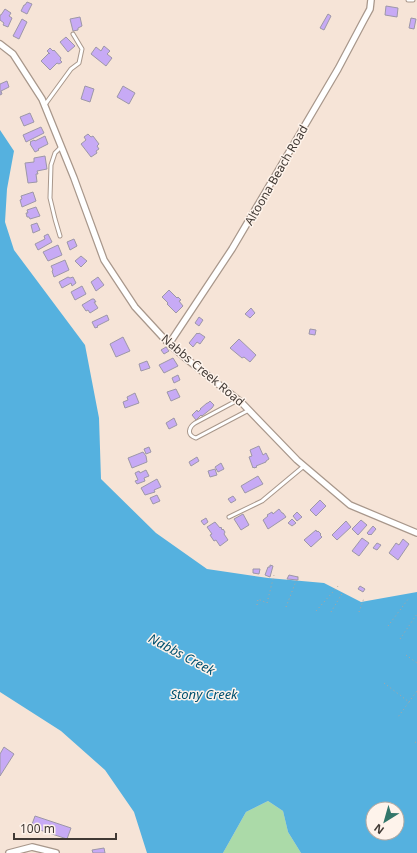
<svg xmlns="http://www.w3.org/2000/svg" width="417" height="853" viewBox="0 0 417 853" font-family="'Noto Sans',sans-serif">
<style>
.green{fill:#abdaa8}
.water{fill:#55b1df;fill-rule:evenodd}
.building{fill:#c7aaf5;stroke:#9d97a8}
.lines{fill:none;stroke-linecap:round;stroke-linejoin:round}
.service-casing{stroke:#a8978b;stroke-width:5}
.minor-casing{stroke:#a8978b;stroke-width:8}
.path{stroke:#b3a59b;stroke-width:1;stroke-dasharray:1 3;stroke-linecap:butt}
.service{stroke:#fff;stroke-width:3}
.minor{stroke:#fff;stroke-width:5.5}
.labels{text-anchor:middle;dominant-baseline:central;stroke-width:3;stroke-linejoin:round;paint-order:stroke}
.street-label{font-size:12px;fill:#403934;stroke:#fef3eb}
.water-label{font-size:13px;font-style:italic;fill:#00506f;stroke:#fef3eb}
</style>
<rect width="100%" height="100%" fill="#f6e4d7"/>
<path class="green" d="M268 801 283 811 288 832 301 853H223L246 812Z"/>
<path class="water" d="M0 130 14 151 7 189 5 222 14 250 85 345 99 418 101 479 156 533 207 569 268 578 324 583 361 602 417 592V853H301L288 832 283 811 268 801 246 812 223 853H147L134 812 105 770 61 731 0 692ZM373 809H397V833H373Z"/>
<path class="building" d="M27 2 32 4 27 14 21 11 24 5H25Z
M386 6 398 8 397 17 385 15Z
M5 9 11 13 9 16 12 18 8 27 3 25 4 23 0 20V15H1Z
M328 14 331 16 324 30 320 28Z
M80 17 82 26 78 28V30L73 31 70 19Z
M411 18 416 19 414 29 409 28Z
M22 19 27 22 19 39 13 36Z
M66 37 75 46 68 52 60 42Z
M104 46 110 51 107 54 112 58 106 66 91 54 96 47 101 51Z
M50 48 53 51 54 50 61 58 60 60 62 62 59 64 57 63 50 70 41 61 49 53 50 54 47 51Z
M7 81 9 87 1 91 2 94 0 95V84Z
M85 86 94 89 90 102 81 99Z
M123 86 135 93 129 104 117 97Z
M30 113 34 122 24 126 20 117Z
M41 127 44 133 26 142 23 135Z
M88 134 91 137 93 136 99 144 97 146 99 149 96 151 97 153 91 157 81 144 86 140 84 137Z
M45 136 48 144 38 149 39 150 35 152 30 144 31 143 30 142 34 140 35 141Z
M45 156 47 169 37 171 38 174H36L37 182 28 183 25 163 34 162V158Z
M33 192 36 201 22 207 20 200 22 199 21 196Z
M36 207 40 216 30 219 29 217H27L26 213H28L27 210Z
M37 223 40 230 33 233 31 225Z
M48 234 52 242 38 250 35 244 45 239 44 236Z
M74 239 77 246 70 250 67 242Z
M58 245 62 255 48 261 43 252Z
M81 256 87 261 81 267 75 261Z
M65 260 69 270 54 277 52 271 53 270 51 266Z
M68 277 70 278 73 277 76 283 72 286 71 283 62 288 59 282Z
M98 277 104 285 96 291 91 282Z
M82 286 86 294 75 300 71 292Z
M169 290 177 298 178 297 181 300 179 301 183 306 176 313 167 304 168 303 162 297Z
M92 299H94L96 302H94L98 308 90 313 88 310 86 311 82 305Z
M251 308 255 313 250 318 245 314Z
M107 315 109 320 97 326 98 327 95 328 92 322Z
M199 317 203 320 199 326 195 323Z
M310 329 316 330 315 335 309 334Z
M197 333 198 334 199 333 205 337 200 344 197 342 193 347 189 343Z
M123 337 130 351 116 357 110 344Z
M239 339 256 355 250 362 244 357 242 358 230 348Z
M166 347 169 351 164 354 161 350Z
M173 358 178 366 164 373 159 365Z
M147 361 150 368 141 371 139 364Z
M178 375 180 380 174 383 172 378Z
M176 389 180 397 171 401 167 392Z
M135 393 139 403 125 408 123 402 128 400 127 397Z
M210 401 214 405 212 408 202 416 201 415 196 420 192 415 197 410 198 412 201 409H200L207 403H208Z
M174 418 177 425 169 429 166 423Z
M259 446 263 455 266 453 269 459 266 461V462L256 466 257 467 254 468V467L253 468 249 457 252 456 250 450Z
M149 447 151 452 146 454 144 449Z
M143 452 146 456 147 462 132 468 128 458Z
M197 457 199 461 191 466 189 462Z
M221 463 224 469 218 472 215 467Z
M215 469 217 475 210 477 208 471Z
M146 470 149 476 144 478 145 481 137 484 135 481 138 480 135 473 139 471 140 473Z
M258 476 263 484 245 493 241 486Z
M157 479 161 487 154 490 155 492 145 495 141 488Z
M157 495 160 501 153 504 150 498Z
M233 496 236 500 231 503 228 499Z
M320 500 326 506 316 516 310 510Z
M279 509 282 513H283L286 517 268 529 263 520 268 516 267 515 272 512 273 514Z
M297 512 302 517 297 521 293 516Z
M243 514 249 525 241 530 234 519Z
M206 518 208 522 204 525 201 521Z
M292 519 296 523 292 526 288 523Z
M361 520 367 525 358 535 352 529Z
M346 521 351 527 337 540 332 535Z
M215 522 220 528 221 527 222 530 223 529 225 532 224 534 228 540 220 546 216 540 214 541 210 535 212 534 207 527Z
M373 526 376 529 371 535 370 534 369 535 367 533Z
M316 530 317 532 318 531 321 534 320 535 322 537 311 547 304 540Z
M362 538 369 543 359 556 352 551Z
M403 539 409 544 398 560 389 553 396 543 399 545Z
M377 543 381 545 377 550 373 548Z
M270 565 273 566 270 577 265 575 268 567H270Z
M253 569H260L259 574 253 573Z
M289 575 298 577V580L287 579Z
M360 586 365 589 363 592 358 589Z
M4 747 14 754 0 776V754Z
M35 816 71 828 67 839 31 827Z
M104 848 105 853H93L92 850Z"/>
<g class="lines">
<defs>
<path id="service" d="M408 0H413
M44 106 71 69 79 63 82 49 73 34
M60 236 55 219 50 198 51 165 55 153 61 147
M238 400 195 423C189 427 186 435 196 438L249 410
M229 517 262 501 304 466"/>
<path id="minor" d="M0 44 13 54 42 99 74 178 104 260 135 307 169 344 183 356 242 403 297 460 350 505 417 533
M169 344 232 249 338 69 364 20 370 9 371 0
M9 853 32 847 56 853"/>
</defs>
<use href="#service" class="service-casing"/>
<use href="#minor" class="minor-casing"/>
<path class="path" d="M257 605 258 599 267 603 274 575
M286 607 298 576
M316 611 339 585
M331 612 343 592
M359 612 364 598
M388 626 409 598
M400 639 417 614
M406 655 417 663
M384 683 409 702 398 717
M409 702 417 691
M415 742 417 743"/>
<use href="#service" class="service"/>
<use href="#minor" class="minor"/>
</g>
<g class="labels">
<g class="street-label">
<text transform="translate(276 175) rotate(-60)">Altoona Beach Road</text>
<text transform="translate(203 370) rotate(40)">Nabbs Creek Road</text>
</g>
<g class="water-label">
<text transform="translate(182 654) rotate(28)">Nabbs Creek</text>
<text x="204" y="694">Stony Creek</text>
</g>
</g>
<g transform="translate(385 821) rotate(217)"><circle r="19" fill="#fef3eb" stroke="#b2a9a2"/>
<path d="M0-3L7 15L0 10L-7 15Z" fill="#32766a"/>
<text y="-6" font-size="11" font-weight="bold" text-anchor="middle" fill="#403934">N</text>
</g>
<path d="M14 833v6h102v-6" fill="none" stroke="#403934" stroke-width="2"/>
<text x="20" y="833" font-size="12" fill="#403934" stroke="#fef3eb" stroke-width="3" paint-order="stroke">100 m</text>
</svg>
